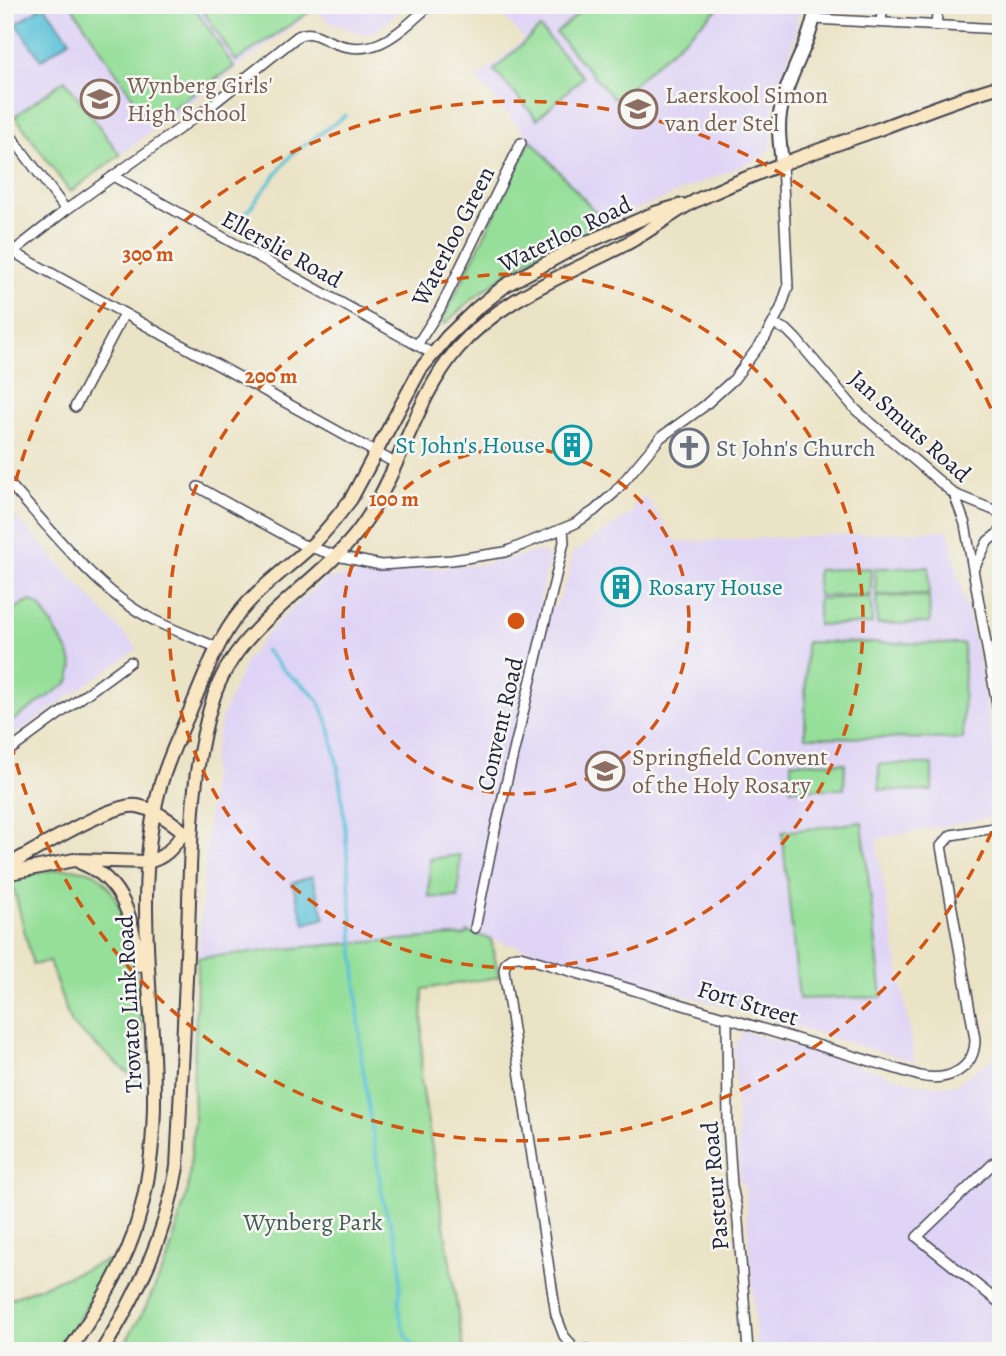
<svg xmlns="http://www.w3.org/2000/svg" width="1006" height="1356" viewBox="0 0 1006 1356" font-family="Alegreya,serif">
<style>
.built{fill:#dfd4f5}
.green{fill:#96df9a;stroke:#5c806a;stroke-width:2}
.water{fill:#5bc2d8;stroke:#3e728a;stroke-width:2}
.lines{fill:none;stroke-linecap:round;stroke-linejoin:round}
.stream{stroke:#5bc2d8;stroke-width:3.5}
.minor-casing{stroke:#403f50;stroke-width:12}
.tertiary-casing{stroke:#403f50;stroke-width:16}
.secondary-casing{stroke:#403f50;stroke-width:16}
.minor{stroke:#fff;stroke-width:9}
.tertiary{stroke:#fff;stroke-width:12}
.secondary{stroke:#f9e7c3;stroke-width:12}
.ring{fill:none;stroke:#d45411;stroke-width:3.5;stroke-dasharray:12 9}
.labels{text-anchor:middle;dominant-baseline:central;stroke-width:5;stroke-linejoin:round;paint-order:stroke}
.education-label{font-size:24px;fill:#785e54;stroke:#f6f6f2;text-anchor:start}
.street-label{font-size:24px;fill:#22223b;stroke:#f6f6f2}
.culture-label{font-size:24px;fill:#0d838f;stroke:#f6f6f2;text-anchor:end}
.worship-label{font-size:24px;fill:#5b616d;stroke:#f6f6f2;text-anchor:start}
.park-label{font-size:24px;fill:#455b58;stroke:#f6f6f2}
.centre{fill:#d45411;stroke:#f6f6f2;stroke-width:3.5}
.ring-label{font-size:21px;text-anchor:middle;font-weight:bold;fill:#d45411;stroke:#f6f6f2;stroke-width:5;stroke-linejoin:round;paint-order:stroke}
</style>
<rect width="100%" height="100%" fill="#f6f6f2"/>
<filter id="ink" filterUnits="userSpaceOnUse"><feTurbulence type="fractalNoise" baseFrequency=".0143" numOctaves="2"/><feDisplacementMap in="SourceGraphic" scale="14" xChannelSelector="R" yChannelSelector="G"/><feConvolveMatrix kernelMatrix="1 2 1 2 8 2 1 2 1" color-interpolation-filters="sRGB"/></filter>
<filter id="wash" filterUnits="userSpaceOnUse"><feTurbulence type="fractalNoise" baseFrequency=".00686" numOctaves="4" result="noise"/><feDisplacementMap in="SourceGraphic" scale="28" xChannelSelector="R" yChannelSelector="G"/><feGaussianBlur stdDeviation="1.57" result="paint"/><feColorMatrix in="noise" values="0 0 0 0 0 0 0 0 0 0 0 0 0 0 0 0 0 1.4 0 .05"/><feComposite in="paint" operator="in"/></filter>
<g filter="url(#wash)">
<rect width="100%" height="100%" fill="#ebe3c5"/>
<path class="built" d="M5 5H407L373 33 362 34 327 21 317 8 70 192 5 103Z
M494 5H555L559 9 564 5H799L795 36 774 101 771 118 772 146 761 158 604 223 477 79 524 39Z
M645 496 677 542 948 530 977 653 1001 788V815L876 839 915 1062 467 932 466 935 314 946 198 958 213 754 222 717 246 660 278 621 327 578 484 564 542 551 548 557 549 562 539 603 556 607 569 575 572 554 633 512 634 504Z
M5 505 138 649 5 741Z
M743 1031 922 1085H955L989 1061 1001 1060V1351H757L745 1186 740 1182 734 1047Z"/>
<path class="green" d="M71 5H193L234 67 150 123Z
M199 5H314L315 8 236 61Z
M588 5H722L620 96 613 98 556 33Z
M540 28 583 77 537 119 494 70Z
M65 80 120 155 70 192 15 116Z
M531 140 606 224C589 232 572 238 556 246 514 266 478 292 445 324L442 322Z
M929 567V594L876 595 875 568Z
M871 568V595L818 596 817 570Z
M929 596 930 623 877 624 876 597Z
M871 597 872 624 818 625V599Z
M31 601 41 607 69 653 73 667 69 682 5 726V616L24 603Z
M806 642 964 644 963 739 805 737Z
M791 762 845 763 844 789H791Z
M879 764H932V791L879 790Z
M862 822 882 997 799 999 782 832Z
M460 855 458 898 429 897 430 859Z
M62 869C72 869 84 868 94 873 139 899 143 1038 142 1085L71 1024 49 961 33 965 11 877Z
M467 932 491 939 499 977 423 989 421 1079 464 1351H120L145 1309 168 1258 188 1189 194 1120 193 1086 198 958 314 946 466 935Z
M108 1260C98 1293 76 1323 57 1351H5V1301Z"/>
<path class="water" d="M44 5 70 40 41 60 16 24Z
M312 876 325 918 305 924 292 883Z"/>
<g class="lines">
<path class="stream" d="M232 231 292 154 346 115
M265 650C273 658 280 668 288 674 299 683 308 687 317 699 338 729 345 825 348 864
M348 867 362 1063 383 1201C388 1220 399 1238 400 1258 404 1294 388 1319 418 1351"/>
</g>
</g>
<g filter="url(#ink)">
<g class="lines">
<defs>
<path id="minor" d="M814 19 1001 29
M881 22 883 5
M936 25 938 5
M5 128 66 210
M113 176 433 354
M13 252 395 463
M5 258 66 210 208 108 298 36C310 30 318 36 329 41 374 61 398 33 430 5
M773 324 787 330 796 339 856 410 954 494 1001 513
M417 345 440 309 521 143
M75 407 124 314
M5 479C41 518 87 577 130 606 157 625 189 635 218 648
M198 487 301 544 337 556 381 565 452 560 505 552 574 524 594 511 614 493 661 437 703 407 734 379 765 338 781 308 788 287 782 163
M954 494 965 524 1001 727
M973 570 988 541 1001 531
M5 754 130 662
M475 928 495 830 564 542 563 529
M727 1017 728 1126 732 1186 737 1209 748 1351
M1001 1156 917 1237 1001 1304
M570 1343 564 1336 556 1315 504 970C505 961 510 955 520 956L920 1076C947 1082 975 1070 975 1039L941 846 951 835 1001 827
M586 1349 592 1351"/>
<path id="tertiary" d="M782 163C780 145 777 126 781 109 788 73 812 42 816 5"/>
<path id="secondary" d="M81 863C125 880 133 922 139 965
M5 867C31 853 112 802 137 806 155 809 171 821 184 832 173 847 166 858 147 862L74 860 5 874
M69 1351C96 1310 125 1268 138 1220 180 1078 122 935 159 790 166 763 179 736 190 711 204 678 217 640 240 612 260 587 286 569 310 547 325 533 338 516 351 499L420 370 447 337 476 309 506 285 574 248 655 213 682 205
M102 1351C138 1293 166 1235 177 1167 181 1089 185 1010 188 932 191 854 189 774 213 699 235 627 311 590 356 534 400 478 411 403 458 348 503 297 566 275 624 245 649 232 672 213 695 201 755 172 817 151 879 129 919 114 960 97 1001 86"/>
</defs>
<use href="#minor" class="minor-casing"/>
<use href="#tertiary" class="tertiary-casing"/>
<use href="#secondary" class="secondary-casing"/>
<use href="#minor" class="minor"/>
<use href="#tertiary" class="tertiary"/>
<use href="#secondary" class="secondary"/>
</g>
</g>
<g class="ring">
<circle cx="516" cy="621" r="173"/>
<circle cx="516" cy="621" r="347"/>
<path d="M1000 812A520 520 0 0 1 6 720M6 522A520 520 0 0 1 1000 430"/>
</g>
<defs>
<symbol id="school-ring" viewBox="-11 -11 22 22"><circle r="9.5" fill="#f6f6f2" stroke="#8d6e63" stroke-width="1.5"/><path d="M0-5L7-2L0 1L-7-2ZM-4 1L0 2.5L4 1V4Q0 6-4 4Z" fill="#8d6e63"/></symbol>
<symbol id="building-ring" viewBox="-11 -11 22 22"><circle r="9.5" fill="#f6f6f2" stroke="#0f9aa8" stroke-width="1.5"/><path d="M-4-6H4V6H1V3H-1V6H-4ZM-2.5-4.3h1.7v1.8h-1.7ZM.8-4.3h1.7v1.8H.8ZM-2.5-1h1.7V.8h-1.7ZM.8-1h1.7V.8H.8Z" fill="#0f9aa8"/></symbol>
<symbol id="church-ring" viewBox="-11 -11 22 22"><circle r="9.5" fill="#f6f6f2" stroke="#6b7280" stroke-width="1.5"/><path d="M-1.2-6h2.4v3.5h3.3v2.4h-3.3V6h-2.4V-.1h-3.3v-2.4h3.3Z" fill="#6b7280"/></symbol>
</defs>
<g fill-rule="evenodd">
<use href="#school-ring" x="78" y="77" width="44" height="44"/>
<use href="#school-ring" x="616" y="87" width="44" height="44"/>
<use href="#building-ring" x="550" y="423" width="44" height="44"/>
<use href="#church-ring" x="667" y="426" width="44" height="44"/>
<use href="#building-ring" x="599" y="565" width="44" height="44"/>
<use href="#school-ring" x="583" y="749" width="44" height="44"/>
</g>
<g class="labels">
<g class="education-label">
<text x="127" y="85">Wynberg Girls'<tspan x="127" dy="28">High School</tspan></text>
<text x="665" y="95">Laerskool Simon<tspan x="665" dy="28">van der Stel</tspan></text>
<text x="632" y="757">Springfield Convent<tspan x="632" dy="28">of the Holy Rosary</tspan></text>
</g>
<g class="street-label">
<text transform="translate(565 234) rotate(-26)">Waterloo Road</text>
<text transform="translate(453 236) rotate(-63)">Waterloo Green</text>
<text transform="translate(282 249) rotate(29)">Ellerslie Road</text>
<text transform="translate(910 426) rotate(42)">Jan Smuts Road</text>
<text transform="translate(500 724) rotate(-77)">Convent Road</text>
<text transform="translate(748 1003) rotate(17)">Fort Street</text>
<text transform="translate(129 1004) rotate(-93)">Trovato Link Road</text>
<text transform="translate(715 1186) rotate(-95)">Pasteur Road</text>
</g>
<g class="culture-label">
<text x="545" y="445">St John's House</text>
<text x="648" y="587" text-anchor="start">Rosary House</text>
</g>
<g class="worship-label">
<text x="716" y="448">St John's Church</text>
</g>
<g class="park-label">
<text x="313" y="1222">Wynberg Park</text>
</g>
</g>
<circle cx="516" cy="621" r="10" class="centre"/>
<g class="ring-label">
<text x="148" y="261">300 m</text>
<text x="271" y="383">200 m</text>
<text x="394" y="506">100 m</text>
</g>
<rect width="1006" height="1356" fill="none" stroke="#f6f6f2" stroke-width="28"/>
</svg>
